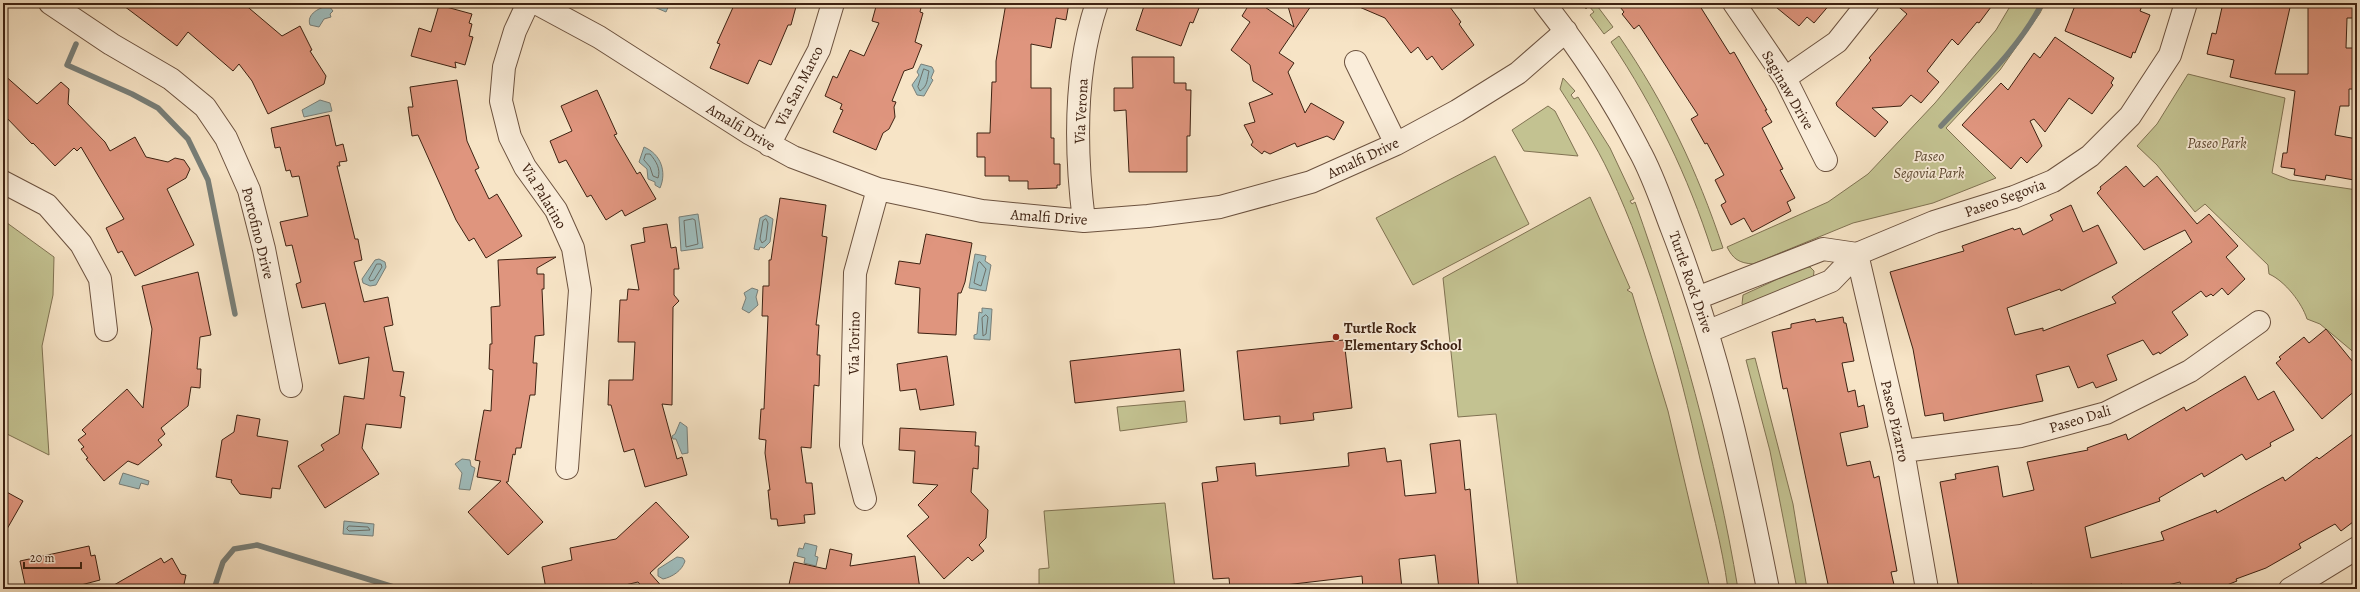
<svg xmlns="http://www.w3.org/2000/svg" width="2360" height="592" viewBox="0 0 2360 592" font-family="Alegreya,serif">
<style>
.green{fill:#c3c291;stroke:#807252}
.water{fill:#9fbdbd;stroke:#787f79}
.lines{fill:none;stroke-linecap:round;stroke-linejoin:round}
.shore{stroke:#6e7068;stroke-width:1}
.stream{stroke:#787f79;stroke-width:5.5}
.building{fill:#df957e;stroke:#3e2212}
.minor-casing{stroke:#6c523f;stroke-width:24}
.minor{stroke:#faedda;stroke-width:22}
.poi-dot{fill:#8f2418;stroke:#faedda;stroke-width:1.5}
.labels{text-anchor:middle;dominant-baseline:central;stroke-width:3.5;stroke-linejoin:round;paint-order:stroke}
.street-label{font-size:15px;fill:#3e2212;stroke:#faedda}
.park-label{font-size:15px;font-style:italic;fill:#5f4a32;stroke:#faedda}
.poi-label{font-size:15px;font-weight:bold;fill:#3e2212;stroke:#faedda;text-anchor:start}
</style>
<rect width="100%" height="100%" fill="#f7e4c6"/>
<filter id="stains"><feTurbulence type="fractalNoise" baseFrequency=".005" numOctaves="4"/><feColorMatrix values="0 0 0 0 .2 0 0 0 0 .09 0 0 0 0 .02 0 0 0 .5 -.17"/></filter>
<radialGradient id="worn" r=".72"><stop offset=".6" stop-color="#630" stop-opacity="0"/><stop offset="1" stop-color="#630" stop-opacity=".3"/></radialGradient>
<path class="green" d="M1581 3H1595L1613 27 1604 34 1590 15 1594 12 1589 6 1586 9Z
M2012 3H2045L2040 13 2000 70 1946 128 1996 178 1933 203 1853 223 1753 264C1739 263 1733 259 1727 247L1828 202 1868 174 1935 103 1996 30Z
M1619 36C1665 103 1697 170 1723 248L1712 251C1688 176 1655 108 1611 42Z
M2188 74 2285 98 2272 173 2290 180 2357 190V355L2320 324 2307 319C2302 303 2285 281 2269 274L2268 265 2205 204 2195 212 2157 165 2137 146 2157 124Z
M1563 78 1575 91 1571 95 1574 99 1578 97 1610 148 1634 199 1630 201 1632 204 1635 202C1680 328 1716 458 1738 589H1728C1722 545 1710 502 1700 459 1679 365 1651 262 1610 175 1596 145 1578 117 1560 89Z
M1548 106 1555 111 1578 156 1524 151 1512 130Z
M1495 156 1529 224 1413 285 1376 218Z
M1590 197 1630 288 1627 290 1632 293 1668 411 1710 589H1518L1496 414 1458 417 1443 278Z
M3 220 54 257 53 295 42 346 49 455 3 432Z
M1804 267H1810L1814 271 1813 281 1747 308 1742 304 1743 295Z
M1755 358 1793 504 1807 589H1797L1770 451 1746 360Z
M1185 401 1187 422 1120 431 1117 407Z
M1165 503 1175 589H1039V569L1049 568 1044 511Z"/>
<path class="water" d="M653 3H670L666 12 652 6Z
M329 6 333 11 330 14 331 17 324 19 319 27 310 25C306 14 320 7 329 6Z
M921 64 932 67 934 71 931 78 933 80 924 96 917 95 912 85 919 75 917 72Z
M320 100 330 103 332 111 304 117 302 110Z
M644 147C661 154 667 172 660 188L655 185V182L648 179 647 169 639 162Z
M698 214 703 248 681 251 679 217Z
M766 215 773 219 770 242 764 248 760 247 759 250 754 249 760 218Z
M975 254 986 256 985 261 991 265 986 291 969 288Z
M379 259 385 262 386 267 376 285 370 286 363 283 362 279 375 260Z
M752 288 758 290 756 297 758 305 749 313 742 309 746 298 744 293Z
M982 308 992 309 990 340 974 339V335L977 334 979 312 982 313Z
M680 422 687 427 688 453 682 454 676 439H673L672 436 675 434Z
M462 459 470 460 471 466 475 468 470 490 459 489 462 473 455 464Z
M123 473 149 481 148 485 141 483 139 489 119 484Z
M344 521 374 524 373 536 343 534Z
M805 543 817 546 815 556 818 557 816 566 804 563 805 558 797 556 799 548 803 549Z
M677 557 683 558 685 561C682 571 672 577 663 579L658 576V569Z"/>
<g class="lines">
<path class="shore" d="M924 69 929 71C927 79 928 86 920 91L918 87Z
M646 154H650C656 161 661 169 658 178L653 176 650 167 644 160Z
M693 219 695 220 698 244 686 247 684 221Z
M766 219 768 223 766 240 762 243 760 239 763 221Z
M980 262 986 269 981 286 974 283 978 263Z
M377 264H381L382 267 374 280 370 281 369 279Z
M986 315 988 317 986 334 983 336 982 318Z
M349 526 368 527 370 530 349 531 347 529Z"/>
<path class="stream" d="M76 44 67 65 132 94 158 108 188 139 208 180 235 314
M1941 126C1975 89 2020 48 2042 3
M214 589 223 562 234 549 257 545 400 589"/>
</g>
<path class="building" d="M120 3H243L282 36 300 26 312 50 310 51 326 76 324 84 268 114 252 81 239 64 233 71 188 32 177 46Z
M735 3H797L791 25H788L771 65 759 60 748 84 710 68 720 44 717 43Z
M877 3H922L920 12 923 13 915 42 922 45 913 68 904 71 892 101 896 102 894 107 895 117 889 129 883 133 876 150 833 132 843 110 840 109 842 104 825 96 833 76 837 78 850 50 864 56 879 23 872 21Z
M1006 3H1069L1066 20 1056 18 1051 48 1031 44V88H1051V138H1054V164H1060V185H1057V188L1028 189V181H1009V176H985V157H977V133H990L992 82H996V61Z
M1145 3H1201L1193 23 1190 22 1181 46 1136 30Z
M1250 3H1259L1294 27 1287 3H1313L1279 53 1294 63 1288 72 1305 113 1311 103 1344 122 1334 140 1327 136 1297 147 1295 143 1270 154 1264 151 1262 154 1251 145 1253 142 1244 125 1255 122 1249 103 1273 94 1253 81 1250 65 1231 50 1250 22 1242 16Z
M1350 3H1447L1461 22 1459 24 1474 45 1442 70 1432 56 1427 60 1418 47 1411 53 1385 18Z
M1617 3H1698L1730 54 1734 52 1767 110H1765L1772 122 1762 128 1783 169 1780 170 1795 198 1787 202 1791 211 1752 232 1744 218 1731 225 1721 205 1726 202 1715 180 1724 175 1707 143 1705 144 1691 119 1698 115 1639 25 1634 29 1622 14 1624 12Z
M1771 3H1831L1814 23 1807 17 1799 26Z
M1894 3H1994L1979 23 1977 22 1958 45 1952 39 1927 71 1939 82 1921 103 1911 95 1901 106 1872 108 1888 122 1875 137 1837 106 1836 103 1871 60 1869 58 1907 14Z
M2076 3H2143L2140 11 2150 15 2135 53 2133 52 2131 58 2065 31Z
M2223 3H2291L2275 74H2308V3H2357V18H2347L2346 48H2357V89H2349V106H2340L2335 135 2357 139V174H2355L2354 180 2326 175 2325 180 2294 175 2295 169 2281 167 2283 153H2287L2295 91 2230 77 2234 60 2207 54 2212 33 2216 34Z
M439 5 472 14 469 23 472 24 469 36 473 37 465 65 455 62 456 68 411 56 419 28 431 32Z
M2055 37 2114 78 2111 83 2113 85 2092 114 2069 98 2045 132 2034 119 2030 121 2042 146 2027 163 2021 157 2011 169 1962 125 2001 83 2008 90 2034 53 2040 58Z
M1132 57H1174V83H1186V90H1191L1190 136H1187V172H1129L1126 110 1114 111V88H1133Z
M3 74 37 104 61 82 69 89 68 104 105 142 110 151 135 137 146 157 168 162 175 158 184 160 190 169 186 178 167 189 194 245 135 276 122 251 118 253 106 228 124 219 81 147 77 151 74 148 55 166 33 143 32 144 3 114Z
M457 80 467 141 479 168 475 170 489 199 497 194 522 236 486 258 474 238 469 241 456 220 418 135 412 136 408 107H413L410 87Z
M597 90 617 134 614 135 637 174 640 172 656 199 625 216 622 210 606 220 591 195 587 197 566 160 559 163 550 141 572 131 561 106Z
M329 115 336 146 343 144 347 161 339 162 340 166H337L355 239H358L362 260 354 262 364 302 388 297 393 325 384 327 393 371 404 372 400 396 405 397 401 428 366 424 362 448 379 474 325 508 298 466 324 450 321 445 339 434 344 396 364 399 369 357 339 364 325 303 302 308 296 284 301 282 292 245 286 246 280 222 308 216 299 176 292 177 290 170 286 171 280 147 275 148 271 128Z
M2126 166 2144 187 2157 176 2197 224 2209 214 2238 246 2226 257 2245 279 2228 295 2222 288 2213 296 2211 294 2206 297 2201 291 2172 312 2188 335 2160 354 2159 352 2153 355 2143 340 2107 355 2117 380 2096 388 2093 382 2078 388 2069 366 2036 375 2043 401 1944 421 1943 413 1925 416 1913 349 1890 272 1964 251 1962 246 2013 228 2014 230 2020 228 2023 235 2053 220 2050 215 2071 205 2083 232 2098 225 2117 263 2061 291 2060 289 2007 308 2015 335 2043 328V331L2116 303 2112 297 2192 242 2185 230 2144 250 2097 193 2101 189 2100 187Z
M780 198 826 205 822 236 827 237 816 325H819L817 355H820L819 386 814 385 811 448 801 447 806 483H812L815 514 804 515 805 523 778 526 777 519H771L768 490H770L765 453 766 440 759 439 761 409H764L768 316H762L763 286H769V260H771Z
M667 224 671 248 676 247 679 269H674V295L679 301 673 307 672 405 662 404 677 459 682 457 687 475 645 487 634 449 624 452 611 405H608L609 380H633L635 342H618L620 300H627L628 289 639 290 631 245 645 242 643 228Z
M926 234 972 243 965 282 961 293H958L956 335 918 333 920 288 895 284 899 261 920 264Z
M556 257 537 268V274H544V289H542L544 335 535 336 533 363H537L535 395H530L521 448H516L515 455 513 454 508 482H506L543 522 508 555 468 512 501 481 477 477 480 461 475 460 484 410 491 411 493 370 489 369 490 344H492L491 307 500 306 498 260Z
M198 272 211 335 200 337 197 369H201L200 388 191 387 188 406 161 428 165 434 158 440 162 445 138 465 128 461 104 481 86 459 88 458 81 449 84 447 78 440 86 434 82 430 127 389 143 408 152 329 142 286Z
M1843 317 1844 323H1846L1854 361 1842 363 1848 392 1855 390 1858 407 1864 405 1868 427 1840 433 1847 466 1870 461 1874 478 1879 476 1897 571 1891 572 1895 589H1829L1787 388 1783 389 1772 332 1791 328V324L1815 319 1816 322Z
M2326 329 2357 367V389L2322 419 2276 363 2281 359 2279 357 2304 337 2309 343Z
M1344 340 1352 408 1313 413 1314 420 1280 424V416L1244 420 1237 351Z
M1180 349 1184 391 1075 403 1070 361Z
M947 356 954 405 920 410 916 389 900 391 897 364Z
M2245 376 2258 400 2274 391 2294 430 2270 443 2271 446 2246 460 2242 454 2204 477 2202 473 2159 498 2160 501 2085 527 2091 558 2164 540 2161 532 2216 510 2217 513 2283 477 2285 481 2317 457 2319 459 2357 431V519L2341 531 2335 524 2299 544 2301 548 2266 568 2236 579 2237 581 2217 589H2182L2180 582 2152 589H2123L2122 584 2104 589H2032V584L2009 589H1959L1940 482 1956 479 1955 474 1998 466 2003 497 2034 490 2027 462 2088 450 2087 448 2126 434 2128 440 2184 407 2186 411Z
M237 415 260 419 257 436 288 441 280 489 272 488 271 498 240 494 231 482 232 480 216 477 222 440 234 432Z
M900 428 976 432 975 446H979L978 469 973 468 971 492 988 510 986 538 979 545 984 551 972 561 968 557 944 579 907 536 929 517 918 505 938 485 913 483 915 451 899 450Z
M1460 440 1465 490 1470 489 1479 589H1439L1435 555 1399 559 1402 589H1363L1362 576 1268 587 1269 589H1230L1229 578 1213 579 1202 483 1218 481 1216 467 1255 463 1256 476 1349 466 1348 453 1385 448 1387 462 1401 460 1405 496 1436 493 1430 444Z
M3 490 23 501 3 536Z
M656 502 689 537 650 573 664 589H644L638 582 608 589H546L542 567 572 560 570 548 616 539Z
M89 546 91 556 95 555 100 580 81 585 82 589H26L20 561Z
M830 549 852 554 850 566 915 556 920 589H788L794 562 826 569Z
M161 558 164 563 172 558 181 574 186 575 183 589H107Z"/>
<g class="lines">
<defs>
<path id="minor" d="M50 3 111 44 171 79 205 107 226 138 249 190 264 249 291 386
M528 3 515 31 504 67 501 101 510 137 525 167 556 210 573 248 580 290 567 468
M536 3 599 37 749 133 793 157 878 189 982 211 1084 221 1148 216 1220 207 1311 182 1396 144 1457 111 1518 73 1566 31
M1544 3C1580 49 1612 97 1639 150 1653 175 1662 203 1672 229 1717 345 1744 467 1768 589
M1734 3 1785 78 1826 160
M1356 62 1396 144
M1785 78 1837 42 1868 3
M769 145 819 50 833 3
M3 182 47 205 81 244 100 279 106 330
M1084 221C1075 150 1074 71 1097 3
M1857 254 1903 451 1927 589
M1697 298 1823 249 1857 254
M1709 331 1831 281 1857 254 1934 222 2014 197 2053 181 2090 156 2130 116 2170 55 2186 3
M1903 451 2021 436 2106 413 2190 371 2259 322
M865 499 851 445 855 273 878 189
M2290 589 2357 548"/>
</defs>
<use href="#minor" class="minor-casing"/>
<use href="#minor" class="minor"/>
</g>
<circle class="poi-dot" cx="1336" cy="337" r="4"/>
<g class="labels">
<g class="street-label">
<text transform="translate(799 86) rotate(-63)">Via San Marco</text>
<text transform="translate(1788 90) rotate(60)">Saginaw Drive</text>
<text transform="translate(1081 111) rotate(-87)">Via Verona</text>
<text transform="translate(741 127) rotate(31)">Amalfi Drive</text>
<text transform="translate(1363 158) rotate(-25)">Amalfi Drive</text>
<text transform="translate(544 196) rotate(59)">Via Palatino</text>
<text transform="translate(2005 198) rotate(-20)">Paseo Segovia</text>
<text transform="translate(1049 217) rotate(4)">Amalfi Drive</text>
<text transform="translate(258 233) rotate(76)">Portofino Drive</text>
<text transform="translate(1691 282) rotate(71)">Turtle Rock Drive</text>
<text transform="translate(854 343) rotate(-89)">Via Torino</text>
<text transform="translate(2080 419) rotate(-17)">Paseo Dali</text>
<text transform="translate(1895 421) rotate(77)">Paseo Pizarro</text>
</g>
<g class="park-label">
<text x="2217" y="143">Paseo Park</text>
<text x="1929" y="156">Paseo<tspan x="1929" dy="17">Segovia Park</tspan></text>
</g>
<g class="poi-label">
<text x="1344" y="328">Turtle Rock<tspan x="1344" dy="17">Elementary School</tspan></text>
</g>
</g>
<rect width="2360" height="592" fill="none" stroke="#f7e4c6" stroke-width="16"/>
<rect x="4" y="4" width="2352" height="584" fill="none" stroke="#3e2212" stroke-width="2"/>
<rect x="8" y="8" width="2344" height="576" fill="none" stroke="#3e2212"/>
<path d="M24 562v6h57v-6" fill="none" stroke="#3e2212" stroke-width="2"/>
<text x="30" y="562" font-size="12" fill="#3e2212" stroke="#faedda" stroke-width="3" paint-order="stroke">20 m</text>
<rect width="100%" height="100%" filter="url(#stains)"/>
<rect width="100%" height="100%" fill="url(#worn)"/>
</svg>
